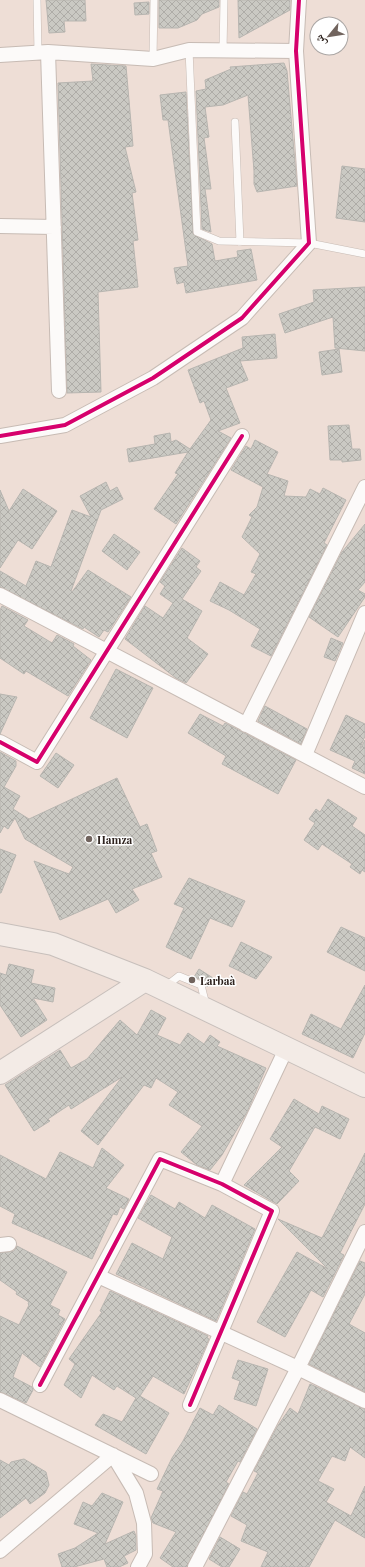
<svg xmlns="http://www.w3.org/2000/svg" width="365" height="1567" viewBox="0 0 365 1567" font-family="'Playfair Display','Noto Naskh Arabic',serif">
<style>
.building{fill:url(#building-cross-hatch);stroke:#b7b5b0}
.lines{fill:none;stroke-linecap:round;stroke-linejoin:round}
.service-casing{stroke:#c7bbb4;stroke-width:8}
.minor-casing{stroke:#c7bbb4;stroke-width:16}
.primary-casing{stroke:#c7bfbb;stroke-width:24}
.service{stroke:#fcfaf9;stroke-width:7}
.minor{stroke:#fcfaf9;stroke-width:14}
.primary{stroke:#f3ebe6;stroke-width:22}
.cycleway-casing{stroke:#fff;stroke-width:6}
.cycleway{stroke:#d6006c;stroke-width:4}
.poi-dot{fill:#71645e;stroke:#fff;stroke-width:1.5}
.labels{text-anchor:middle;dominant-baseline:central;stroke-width:3;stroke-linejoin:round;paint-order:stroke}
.poi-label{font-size:11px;font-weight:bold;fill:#2e231e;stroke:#fff;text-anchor:start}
</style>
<defs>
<pattern id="building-cross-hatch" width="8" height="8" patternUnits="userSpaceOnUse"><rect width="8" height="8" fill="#cac9c3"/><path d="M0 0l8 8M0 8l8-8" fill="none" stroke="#aeaca7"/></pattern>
</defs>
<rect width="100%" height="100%" fill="#eeded6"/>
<path class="building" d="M46 0H85L86 21H64L65 32 49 33Z
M159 0H219V7L202 14 197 20 178 28H159Z
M238 0H290V10L239 38Z
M149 2V14L135 15 134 3Z
M284 63 287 71 297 186 257 192 254 184V171L248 95 223 105 205 107 209 137 204 138 211 189H205L211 232 202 229 196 91 206 89 205 80 231 69 230 67Z
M91 64 126 66 133 146 125 147 136 192 132 193 138 240 133 241 138 287 98 292 101 392 67 393 58 83 93 81Z
M186 92 193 234 212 244 215 261 238 257 237 251 251 249 257 280 186 293 184 282 177 284 174 268 188 266 168 120H163L160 95Z
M342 166 365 169V222L336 218Z
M365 287V351L335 348 333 317 285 333 279 314 314 302 313 290Z
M275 334 277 358 240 361 248 380 226 388 240 423 218 431 231 438 176 524 154 509 178 474 175 473 188 452 129 462 127 449 155 444 154 436 170 433 171 442 176 440 190 449 211 420 204 401 200 403 188 370 243 348 242 337Z
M339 349 342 372 322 375 319 352Z
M349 425 352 449H360L361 460 342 462V460H330L328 426Z
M255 440 278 452 267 474 288 481 284 496 306 497 310 489 320 494 323 488 346 500 324 543 327 545 271 656 251 646 260 629 229 610 210 601 220 582 244 595 256 574 251 572 260 554 242 537 252 517 249 515 257 507 263 487 231 470 246 446 251 449Z
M106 482 110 491 117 487 123 499 101 510 71 591 72 592 88 570 131 597 108 632 104 630 99 637 84 627 83 629 0 587V571L26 586 36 561 51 567 72 510 91 517 80 496Z
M23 489 57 511 32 549 18 540 0 568V490L9 511Z
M365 524V582L358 590 365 594V597L338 637 309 617 342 552Z
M114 534 140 552 127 570 102 551Z
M182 548 200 561 196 567 201 571 182 599 202 611 187 638 208 654 186 683 176 678 125 639 145 606 163 618 173 603 160 594 165 586 160 582Z
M2 606 28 620 24 626 52 643 57 635 74 644 73 646 91 660 68 696 26 671 24 674 0 658V610Z
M331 638 343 643 335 661 324 657Z
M116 669 153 688 127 738 90 718Z
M0 694 17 697 0 734Z
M265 706 307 729 301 744 258 721Z
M200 714 223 726 225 723 296 760 278 794 222 764 226 756 188 733Z
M346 715 365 724V736L360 748H361L365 740V774L352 768 355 761 330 750Z
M0 752 16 761V766L4 787 20 796 13 809 29 819 117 778 140 827 147 824 157 851 151 853 162 877 132 889 139 900 116 913 108 899 60 920 34 861 69 874 73 867 25 839 15 818 8 829 4 826 0 833Z
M56 753 74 765 58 788 40 776Z
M328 799 357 818 352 826 365 835V872L362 870 360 874 350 867 352 864 322 844 318 850 304 840 315 823 309 819 316 809 320 812Z
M0 849 16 855 1 893H0Z
M189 878 245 901 232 927 210 918 191 959 166 947 184 908 174 904Z
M341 927 365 938V971L327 952Z
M241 942 272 957 256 979 229 966Z
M9 964 34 970 31 983 55 988 53 1002 33 998 47 1020 21 1037 0 1005V973L6 975Z
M199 969 213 978 207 987 205 981 194 977Z
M365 985V1033L353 1058 302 1034 311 1014 341 1029Z
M151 1010 166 1018 157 1035 180 1045 188 1033 204 1044 210 1035 220 1042 217 1046 266 1068 247 1112 222 1155 210 1170 197 1165 181 1152 202 1126 169 1105 178 1092 156 1078 151 1088 144 1085 98 1145 81 1131 122 1077 71 1109 69 1105 48 1119 50 1121 34 1131 5 1085 60 1050 71 1068 87 1059 120 1020 137 1035Z
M294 1099 319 1114 322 1106 349 1119 340 1139 315 1127 289 1171 299 1181 277 1204 244 1185 282 1147 270 1139Z
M102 1148 124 1165 106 1188 129 1199 124 1209 120 1207 117 1215 113 1214 92 1259 12 1223 15 1214 0 1206V1155L46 1179 60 1152 93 1168Z
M365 1153V1204L340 1253 344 1255 323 1297 311 1290 285 1337 257 1322 297 1252 328 1269 278 1219 322 1238Z
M151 1195 175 1209 179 1202 205 1218 212 1205 255 1229 216 1321 116 1274 132 1243 163 1259 172 1237 138 1218Z
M17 1246 67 1272 50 1305 60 1310 58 1315 65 1319 40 1367 22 1353 13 1377 32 1387 33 1390 26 1403 0 1392V1316L19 1325 29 1305 28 1304 29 1302 16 1294 17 1292 0 1280V1253L14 1251Z
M360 1261 365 1263V1294L349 1324 365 1333V1392L309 1364Z
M110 1291 208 1336 207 1338 209 1339 184 1394 153 1376 140 1396 169 1413 146 1454 95 1425 103 1414 122 1422 136 1398 117 1386 114 1390 92 1375 81 1398 64 1385 75 1364 69 1359 102 1312 100 1311Z
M238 1360 268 1369 256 1406 234 1399 240 1381 232 1378Z
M310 1384 365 1409V1458L350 1447 345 1461 332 1456 318 1481 334 1489 326 1502 351 1516 365 1486V1538L335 1520 309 1567H261L268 1552 241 1541 247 1525 231 1516 243 1492 247 1494 258 1473 254 1471 277 1427 290 1408 298 1414Z
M219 1405 257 1429 240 1462 238 1461 226 1482 229 1484 187 1567H173L160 1558 176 1532 153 1523 151 1518 163 1491 157 1489 172 1458 183 1441 200 1408 213 1415Z
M24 1459 46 1472 49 1485 45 1493 30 1504 26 1498 0 1518V1460L9 1465 11 1462Z
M102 1493 123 1502 105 1544 134 1531 136 1536V1550L124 1556 128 1563 119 1567H107L104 1559 74 1567H62L58 1554 75 1548 98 1533 74 1524 83 1502 92 1506Z
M220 1537 240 1549 229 1567H222L209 1559Z"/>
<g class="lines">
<defs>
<path id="service" d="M37 0 38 53
M189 50 197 232 219 241 309 243 365 254
M223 51 224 0
M153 59 154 0
M235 122 240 242
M165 987 179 976 201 985 206 1005"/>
<path id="minor" d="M48 52 59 391
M0 55 48 52 153 59 189 50 296 51
M0 226 54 227
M0 436 65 425 153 378 242 318 309 243 296 51 299 0
M0 595 365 787
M246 725 365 487
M0 742 37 762 242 436
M305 755 365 613
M222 1184 287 1047
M0 1245 9 1244
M98 1276 298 1368 365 1401
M40 1385 160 1159 222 1184 272 1211 190 1405
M0 1400 151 1474
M0 1551 113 1455 136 1493 144 1523 145 1554 138 1567
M195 1567 298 1368 365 1232"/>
<path id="primary" d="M0 934 53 944 145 980 365 1086
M0 1073 145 980"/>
</defs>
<use href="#service" class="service-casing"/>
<use href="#minor" class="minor-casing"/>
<use href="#primary" class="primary-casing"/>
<use href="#service" class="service"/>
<use href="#minor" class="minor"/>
<use href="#primary" class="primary"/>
<defs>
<path id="cycleway" d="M0 436 65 425 153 378 242 318 309 243 296 51 299 0
M0 742 37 762 242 436
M40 1385 160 1159 222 1184 272 1211 190 1405"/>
</defs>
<use href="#cycleway" class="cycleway-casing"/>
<use href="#cycleway" class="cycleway"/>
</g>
<g class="poi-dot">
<circle cx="89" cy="839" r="4"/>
<circle cx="192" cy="980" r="4"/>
</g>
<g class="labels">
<g class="poi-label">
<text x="97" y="839">Hamza</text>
<text x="200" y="980">Larbaà</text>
</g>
</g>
<g transform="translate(329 36) rotate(240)"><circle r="19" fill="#ffffff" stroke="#aba7a5"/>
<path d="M0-3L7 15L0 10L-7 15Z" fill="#71645e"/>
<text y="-6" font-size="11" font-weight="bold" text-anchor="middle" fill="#2e231e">ش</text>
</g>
</svg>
